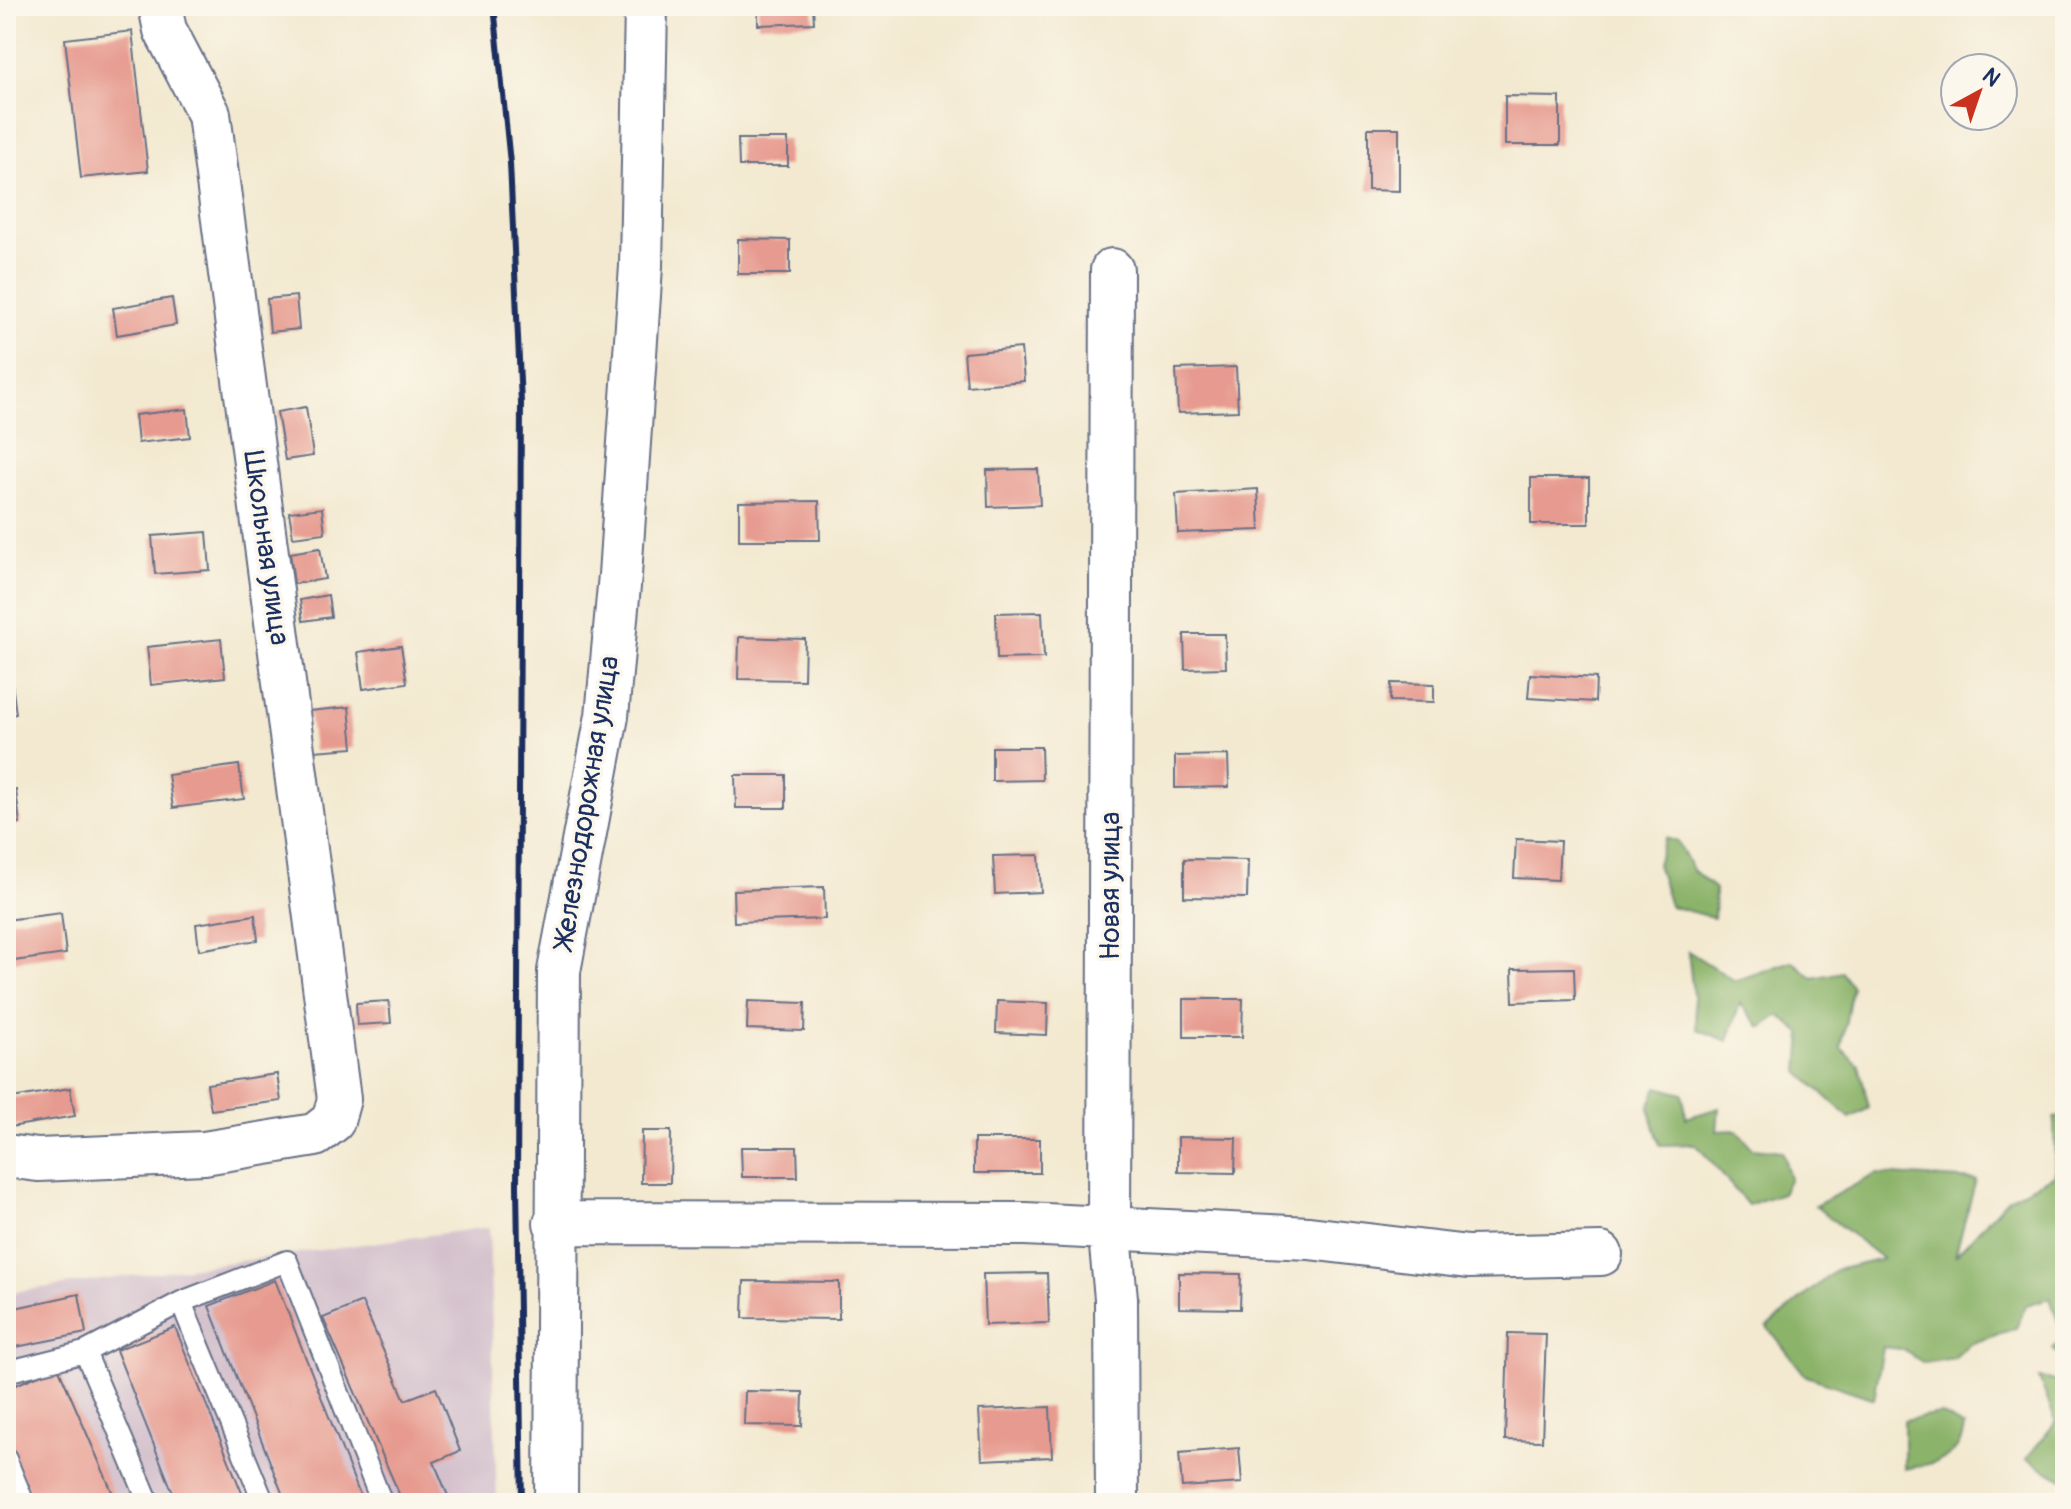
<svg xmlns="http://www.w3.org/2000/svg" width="2071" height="1509" viewBox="0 0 2071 1509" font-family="Pangolin,sans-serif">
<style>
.industrial{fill:#d1bdca}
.forest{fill:#8bb369;stroke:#537164;stroke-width:2}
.building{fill:#e79b90}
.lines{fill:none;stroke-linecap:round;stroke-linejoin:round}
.lane-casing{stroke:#677086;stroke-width:24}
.street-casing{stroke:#677086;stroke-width:46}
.lane{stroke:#fff;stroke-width:20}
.street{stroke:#fff;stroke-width:42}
.rail{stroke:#1b2f5e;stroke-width:6}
.labels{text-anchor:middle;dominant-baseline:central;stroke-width:7;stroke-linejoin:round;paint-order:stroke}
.street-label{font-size:28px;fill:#1b2f5e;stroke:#fbf7ec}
</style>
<rect width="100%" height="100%" fill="#fbf7ec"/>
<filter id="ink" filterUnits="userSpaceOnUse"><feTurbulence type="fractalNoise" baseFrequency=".0125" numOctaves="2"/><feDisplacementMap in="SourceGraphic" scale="16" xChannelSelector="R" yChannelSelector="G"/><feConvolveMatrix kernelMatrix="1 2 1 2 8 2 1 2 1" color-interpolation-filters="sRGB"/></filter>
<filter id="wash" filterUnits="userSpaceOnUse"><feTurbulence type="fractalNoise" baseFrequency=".006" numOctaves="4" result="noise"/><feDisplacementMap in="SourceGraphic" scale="32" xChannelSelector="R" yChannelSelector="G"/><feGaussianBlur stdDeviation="1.8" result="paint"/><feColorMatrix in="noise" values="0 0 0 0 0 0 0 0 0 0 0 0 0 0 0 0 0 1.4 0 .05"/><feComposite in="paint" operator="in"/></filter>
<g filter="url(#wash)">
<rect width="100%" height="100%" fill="#f3e9d0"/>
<path class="industrial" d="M489 1227 497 1503H6V1293Z"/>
<path class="forest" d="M1665 838 1678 842 1693 870 1715 889 1714 918 1670 906 1657 864Z
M1688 951 1735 981 1792 961 1813 978 1842 972 1852 987 1841 1048 1859 1065 1869 1108 1850 1118 1799 1072 1802 1034 1779 1015 1761 1028 1740 1003 1728 1041 1697 1029Z
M1657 1087 1683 1094 1686 1118 1719 1108 1717 1131 1737 1130 1752 1148 1782 1151 1790 1178 1782 1193 1748 1205 1696 1144 1660 1145 1649 1108Z
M2065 1116V1361L2053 1349 2063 1337 2050 1298 2026 1305 2016 1328 1970 1344 1954 1358 1924 1363 1901 1349 1883 1347 1874 1399 1806 1376 1767 1327 1836 1270 1883 1259 1815 1206 1876 1174 1976 1180 1955 1256 2008 1198 2055 1175 2054 1118Z
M2039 1378 2065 1383V1480L2026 1459 2056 1422Z
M1941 1414 1964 1427C1960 1462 1934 1463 1904 1469V1420Z
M2036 1494 2048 1503 2065 1495V1503H2009L2008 1500Z"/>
<g id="blocks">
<path class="building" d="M758 6H813L814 23 758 25Z
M1541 6H1581V10L1541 9Z
M132 31 148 171 81 178 65 39Z
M1505 96 1560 97V145H1505Z
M1368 128H1399V191L1368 190Z
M738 139H788V166H739Z
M738 239 790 240V274H738Z
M296 296 299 329 270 332 267 299Z
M172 298 176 325 117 335 113 308Z
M1021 348 1024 381 967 386 964 353Z
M1236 367 1238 411 1178 413 1176 369Z
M306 407 313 456 285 460 277 412Z
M187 409 190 437 138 443 135 415Z
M1038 469 1040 505 988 507 987 470Z
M1531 478H1589V524H1531Z
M1258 489 1260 530 1178 533 1176 494Z
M819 501 820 540H739V502Z
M322 508 325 533 293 537 289 512Z
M207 532 210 570 155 574 152 536Z
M320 548 325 579 294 584 290 553Z
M328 595 331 617 303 621 300 600Z
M1042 612 1044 658 997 659 996 613Z
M1184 634H1225L1226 668 1185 669Z
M739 637 805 639 804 680 738 679Z
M221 639 225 677 151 685 147 647Z
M401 646 407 683 363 689 358 652Z
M1530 674 1596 678 1595 702 1528 698Z
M12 683 16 714 6 716V684Z
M1391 683 1434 684V702L1390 701Z
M349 707 353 748 314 751 309 711Z
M992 747H1041L1042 780 992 781Z
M1228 755 1229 787 1175 788V756Z
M239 765 244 799 173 808 168 775Z
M735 775H786V808H736Z
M16 790 20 824 6 826V791Z
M1516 839 1560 841 1558 880 1514 878Z
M1039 855 1041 892 995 894 993 856Z
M1184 859 1248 860 1247 898 1184 897Z
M824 887 825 919 734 922 733 890Z
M61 913 66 954 6 962V920Z
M255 915 258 940 199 950 196 924Z
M1574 968 1575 1000 1513 1002 1512 969Z
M1184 999H1243L1242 1037H1184Z
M389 1001 391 1023 357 1025 356 1003Z
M748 1001 805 1003 804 1031 747 1029Z
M997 1001 1048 1003 1047 1035 996 1033Z
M277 1074 281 1101 211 1110 207 1084Z
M70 1088 75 1116 10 1127 6 1099Z
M642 1131H671L670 1183H641Z
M1178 1137 1236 1138 1235 1173 1178 1172Z
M974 1139H1040V1173H974Z
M741 1147H797L798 1177H742Z
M1047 1273 1049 1323 985 1325 983 1274Z
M1179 1273 1241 1274 1240 1309 1179 1308Z
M275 1280 363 1503H286L209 1306Z
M744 1281 839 1282V1319L743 1318Z
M79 1294 86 1333 6 1349V1310Z
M362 1302 405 1400 436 1388 460 1451 434 1462 451 1503H403L323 1318Z
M175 1327 246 1503H177L116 1350Z
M1508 1333 1546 1334 1542 1441 1505 1440Z
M58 1367 117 1503H34L6 1438V1389Z
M745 1391 803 1392 802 1426 744 1425Z
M1050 1407 1052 1457 982 1460 979 1410Z
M1239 1448 1242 1483 1182 1487 1179 1453Z"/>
</g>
</g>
<g filter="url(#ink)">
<use href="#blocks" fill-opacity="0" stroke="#677086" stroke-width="2"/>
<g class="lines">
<defs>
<path id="lane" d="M181 1302 287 1261 382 1503
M85 1352 181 1302 264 1503
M6 1372 85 1352 149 1503
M6 1459 24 1503"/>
<path id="street" d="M1112 270 1109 1226 1116 1298 1117 1503
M6 1156 38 1160 204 1153 315 1135 333 1121 339 1099 209 114 165 30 160 6
M555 1223 1025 1224 1309 1238 1468 1257 1601 1254
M556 1503 559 971 607 716 620 575 641 266 646 6"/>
</defs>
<use href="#lane" class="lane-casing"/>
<use href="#street" class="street-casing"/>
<use href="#lane" class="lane"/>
<use href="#street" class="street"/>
<path class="rail" d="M494 6 510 163 521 403 517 1186 522 1503"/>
</g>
</g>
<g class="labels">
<g class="street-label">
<text transform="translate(266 548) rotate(82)">Школьная улица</text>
<text transform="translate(587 802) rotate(-81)">Железнодорожная улица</text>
<text transform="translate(1110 886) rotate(-90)">Новая улица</text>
</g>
</g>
<rect width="2071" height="1509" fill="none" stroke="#fbf7ec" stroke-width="32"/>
<g transform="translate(1979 92) rotate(40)"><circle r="38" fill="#fbf7ec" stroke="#a1a7b3" stroke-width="2"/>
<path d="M0-6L14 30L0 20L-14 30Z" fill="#c8321e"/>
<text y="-12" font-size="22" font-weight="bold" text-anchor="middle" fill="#1b2f5e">N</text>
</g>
</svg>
